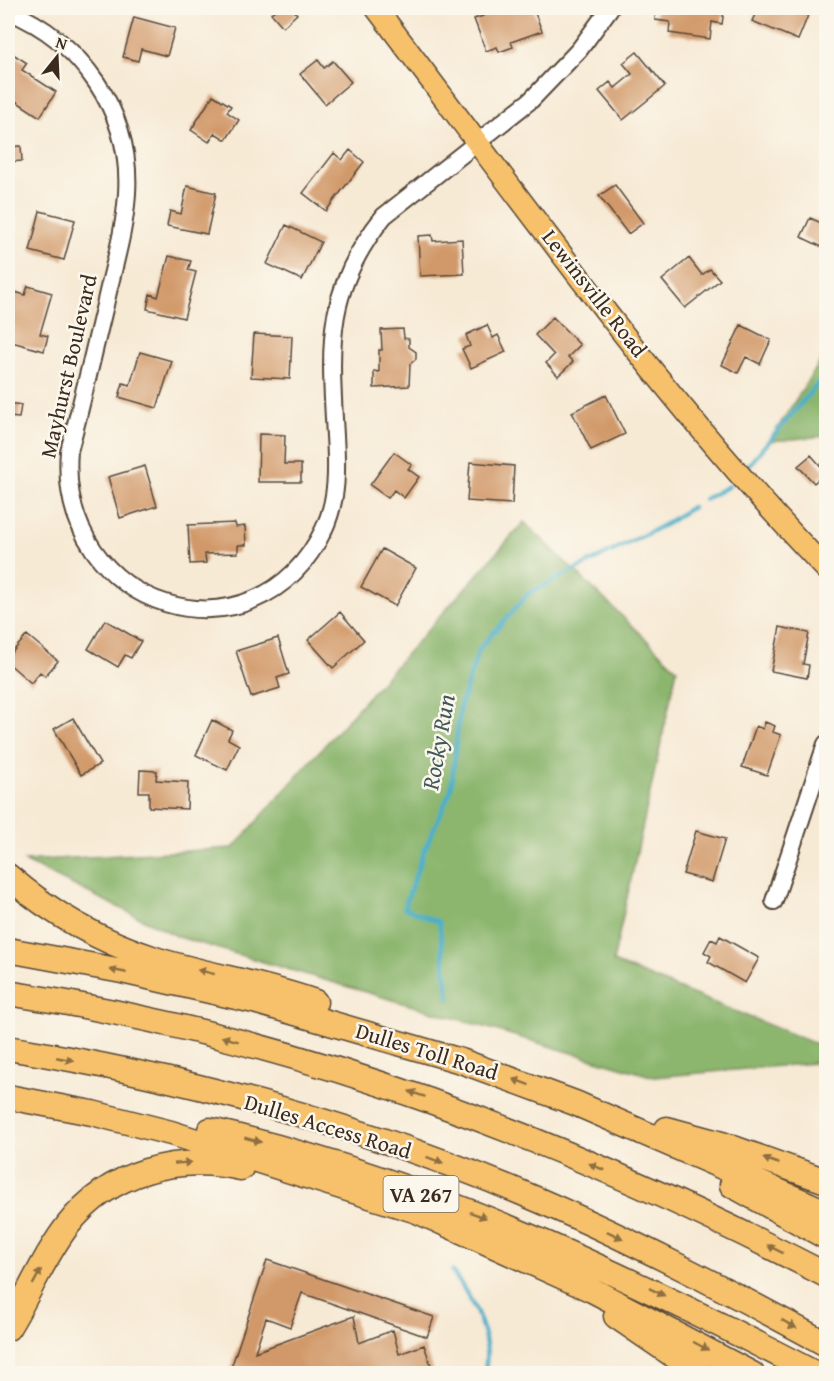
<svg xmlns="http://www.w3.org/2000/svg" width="834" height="1381" viewBox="0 0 834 1381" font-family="'Gentium Book Plus',serif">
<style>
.forest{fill:#8cb66e;stroke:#647046;stroke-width:1.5}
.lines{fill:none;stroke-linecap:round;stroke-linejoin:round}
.stream{stroke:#4aafca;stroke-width:4.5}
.building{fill:#d19969}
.minor-casing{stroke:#574739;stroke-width:20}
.major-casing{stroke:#574739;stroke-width:24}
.highway-casing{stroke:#574739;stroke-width:27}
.minor{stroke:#fff;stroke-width:16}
.major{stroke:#f6c16b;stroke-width:21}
.highway{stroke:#f6c16b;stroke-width:24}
.oneway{fill:#8f6e41}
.labels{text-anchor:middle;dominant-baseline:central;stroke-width:5;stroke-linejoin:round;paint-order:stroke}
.shield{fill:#fbf7ec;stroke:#75685c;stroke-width:1.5}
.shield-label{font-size:21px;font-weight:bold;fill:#3b2a1e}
.street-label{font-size:22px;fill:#3b2a1e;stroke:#fbf7ec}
.water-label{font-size:24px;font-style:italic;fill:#40595a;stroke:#fbf7ec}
</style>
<rect width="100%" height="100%" fill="#fbf7ec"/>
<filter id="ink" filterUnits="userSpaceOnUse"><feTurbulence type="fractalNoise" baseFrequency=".0167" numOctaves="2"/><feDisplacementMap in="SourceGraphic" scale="12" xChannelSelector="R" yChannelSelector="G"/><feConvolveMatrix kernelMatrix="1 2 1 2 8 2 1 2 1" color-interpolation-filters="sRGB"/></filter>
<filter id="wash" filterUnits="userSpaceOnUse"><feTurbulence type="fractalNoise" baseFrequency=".008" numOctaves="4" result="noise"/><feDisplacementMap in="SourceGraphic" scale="24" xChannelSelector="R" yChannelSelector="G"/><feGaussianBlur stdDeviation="1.35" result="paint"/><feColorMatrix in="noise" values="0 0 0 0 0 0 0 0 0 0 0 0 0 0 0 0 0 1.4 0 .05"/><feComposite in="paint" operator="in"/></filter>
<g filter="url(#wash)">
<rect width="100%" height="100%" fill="#f7ead5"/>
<path class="forest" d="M826 353V436L769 441Z
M524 522 677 669 613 962 826 1048V1062L654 1077 179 937 24 861 233 848Z"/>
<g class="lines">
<path class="stream" d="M747 467 826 374
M705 499 729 486
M449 998 439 922 404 908 424 851 451 790 460 707 479 649 529 593 666 524 692 507
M452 1271C473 1300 494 1337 484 1374"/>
</g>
<g id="blocks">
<path class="building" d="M278 8H292L297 14 283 27 271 13Z
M496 8H512L514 11 533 8 542 31 511 42 513 47 499 52 497 47 486 51 474 19 483 16 482 12Z
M656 8H716L724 10 722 24 712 22 710 39 669 33 670 22 655 20Z
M758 8H796L809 13 798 40 752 21Z
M134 17 175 28 167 56 141 49 138 61 123 57Z
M637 52 665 86 623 120 599 91 610 82 615 88 632 74 623 63Z
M13 54 27 63 22 70 56 92 40 117 8 96V61Z
M318 60 324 68 333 61 351 82 325 104 300 74Z
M213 95 231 106 227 112 239 120 226 140 215 133 209 142 191 130Z
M21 146 22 161 8 162V147Z
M350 150 364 162 326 211 303 193 334 153 342 160Z
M615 185 643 223 628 234 599 196Z
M187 186 216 193 207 234 167 226 170 211 181 214Z
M40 211 75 220 64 260 30 251Z
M810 218 826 225V249L801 237Z
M286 225 321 242 302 280 267 264Z
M432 235 433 241 462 239 464 274 420 276 418 236Z
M169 256 191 261 188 270 196 272 184 318 147 309 150 294 158 297Z
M689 258 702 275 710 269 720 280 685 308 662 280Z
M28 286 52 293 40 334 48 336 44 351 8 341V319L15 292 25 295Z
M553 317 580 345 568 357 573 362 558 376 546 363 554 355 535 335Z
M487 325 493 338 498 335 506 352 471 368 462 349 470 346 466 335Z
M741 325 771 340 760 364 746 357 738 373 722 365Z
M403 329 404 338 409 339V347L416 352V359L410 364 409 386 374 388V371L379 372V350H382L381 330Z
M254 334 292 336 290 379 251 377Z
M140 352 172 361 157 408 119 397 123 383 130 385Z
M606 395 625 434 591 450 572 412Z
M8 403 21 405 19 418 8 417Z
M259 434 285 435 284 464H301V482H258Z
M394 452 412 465 408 469 419 477 404 498 394 490 388 498 370 485Z
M811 455 826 472 814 483 798 466Z
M470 462 514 466 512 504 467 501Z
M145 466 157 506 120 518 108 477Z
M235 523 236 527 245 526 246 545H238V553L205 554 206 563 190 564 188 525Z
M382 549 416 568 395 606 361 587Z
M340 612 364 640 333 668 308 640Z
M105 620 141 641 131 658 125 655 118 667 88 649Z
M780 627 809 633 803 664 809 665 807 678 771 671Z
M27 635 58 661 45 676 40 672 31 683 8 663V657Z
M278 638 289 674 277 678 280 688 251 697 236 651Z
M73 718 100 764 81 775 54 729Z
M212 720 232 730 228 739 239 745 227 770 196 755Z
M765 722 775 726 773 732 781 735 767 775 742 767 756 726 763 729Z
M140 770 157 771 156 780 188 782 187 809 149 807V792H139Z
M696 831 725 839 712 882 683 874Z
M720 936 759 958 745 983 708 962 711 956 704 952 711 939 717 942Z
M267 1260 434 1317 427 1337 302 1293 290 1327 266 1318 255 1352 354 1316 359 1343 393 1330 399 1354 424 1345 434 1374H233L231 1368Z"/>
</g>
</g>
<g filter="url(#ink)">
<use href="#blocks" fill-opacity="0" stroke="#574739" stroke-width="1.5"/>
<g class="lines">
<defs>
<path id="minor" d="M8 11C81 40 132 113 127 193 125 231 113 268 105 305 93 354 82 403 69 451 56 610 256 672 324 529 338 499 337 468 335 436 330 346 324 291 384 216L531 100 579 50 610 8
M774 901 826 744"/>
<path id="major" d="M376 8C520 197 661 398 826 569"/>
<path id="highway" d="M8 876C52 914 99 941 155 959 208 976 263 983 315 1002
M8 950 122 971 254 1001 461 1061 575 1103 826 1212
M8 993C297 1037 567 1141 826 1275
M8 1048C183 1077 358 1124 522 1193 626 1237 727 1290 826 1344
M8 1097 92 1113 171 1133 417 1211 592 1290 752 1374
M667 1129 722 1144 826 1181
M210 1130C423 1179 623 1273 816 1374
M732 1185 826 1237
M616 1316 701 1374
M8 1328C29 1294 44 1256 68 1225 110 1171 177 1154 241 1168"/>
</defs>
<use href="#minor" class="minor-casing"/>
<use href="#major" class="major-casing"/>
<use href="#highway" class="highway-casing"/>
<use href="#minor" class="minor"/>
<use href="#major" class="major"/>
<use href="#highway" class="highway"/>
</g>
<defs><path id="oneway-solid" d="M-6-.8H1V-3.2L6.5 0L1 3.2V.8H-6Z" transform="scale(1.5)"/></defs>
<g class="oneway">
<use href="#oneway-solid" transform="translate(118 971) rotate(-169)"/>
<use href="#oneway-solid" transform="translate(206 972) rotate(-166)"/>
<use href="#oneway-solid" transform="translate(230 1039) rotate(-165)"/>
<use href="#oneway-solid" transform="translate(65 1059) rotate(11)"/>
<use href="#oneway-solid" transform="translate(521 1082) rotate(-160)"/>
<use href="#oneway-solid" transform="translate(417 1094) rotate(-161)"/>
<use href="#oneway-solid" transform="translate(253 1140) rotate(15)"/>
<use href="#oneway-solid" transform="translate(435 1160) rotate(20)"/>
<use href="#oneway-solid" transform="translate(771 1161) rotate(-161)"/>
<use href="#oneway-solid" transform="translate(183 1163) rotate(-4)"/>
<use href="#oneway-solid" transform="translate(597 1167) rotate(-156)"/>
<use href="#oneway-solid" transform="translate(478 1215) rotate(21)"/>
<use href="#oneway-solid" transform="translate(615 1235) rotate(25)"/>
<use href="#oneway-solid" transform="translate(775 1249) rotate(-153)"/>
<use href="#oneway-solid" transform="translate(37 1277) rotate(-61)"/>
<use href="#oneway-solid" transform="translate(657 1292) rotate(26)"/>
<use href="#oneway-solid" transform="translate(789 1324) rotate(29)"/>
<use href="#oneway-solid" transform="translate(701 1346) rotate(28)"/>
</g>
</g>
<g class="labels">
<rect class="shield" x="383.5" y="1176" width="75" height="36" rx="4.5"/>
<g class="shield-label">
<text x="421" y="1194">VA 267</text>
</g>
<g class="street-label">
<text transform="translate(595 293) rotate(52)">Lewinsville Road</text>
<text transform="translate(68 366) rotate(-77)">Mayhurst Boulevard</text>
<text transform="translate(427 1051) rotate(17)">Dulles Toll Road</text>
<text transform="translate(328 1126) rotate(17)">Dulles Access Road</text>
</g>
<g class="water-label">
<text transform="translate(438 742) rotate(-80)">Rocky Run</text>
</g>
</g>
<rect width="834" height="1381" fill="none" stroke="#fbf7ec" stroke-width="30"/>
<g transform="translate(57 57) rotate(18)" stroke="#fbf7ec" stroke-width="4.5" paint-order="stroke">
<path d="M0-4.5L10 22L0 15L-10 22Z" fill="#3b2a1e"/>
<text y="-9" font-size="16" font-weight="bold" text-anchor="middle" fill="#3b2a1e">N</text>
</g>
</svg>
